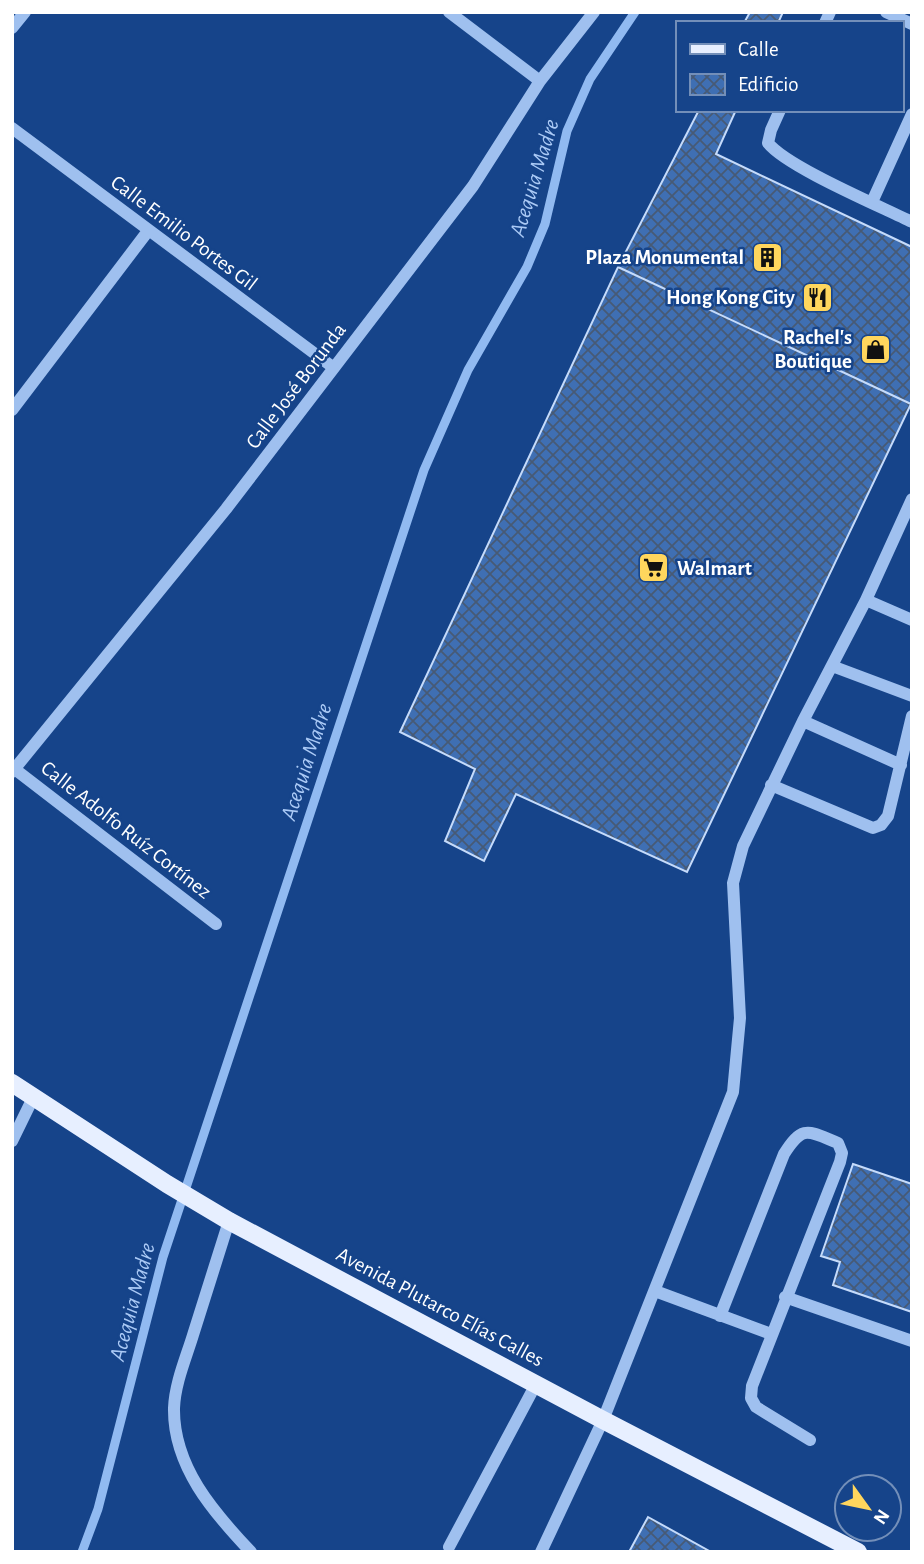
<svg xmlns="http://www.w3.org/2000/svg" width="924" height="1564" viewBox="0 0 924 1564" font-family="'Alegreya Sans',sans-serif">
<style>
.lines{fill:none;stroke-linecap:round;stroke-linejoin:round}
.stream{stroke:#91baf1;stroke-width:9}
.building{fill:url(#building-cross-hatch);stroke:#c5dbfb;stroke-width:2}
.minor{stroke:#9fc0ef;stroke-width:12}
.major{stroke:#e7efff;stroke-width:18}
.labels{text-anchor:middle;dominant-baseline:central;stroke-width:5;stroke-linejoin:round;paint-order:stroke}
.street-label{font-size:21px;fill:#fff;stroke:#16448a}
.poi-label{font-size:21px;font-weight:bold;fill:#fff;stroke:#16448a;text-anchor:end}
.water-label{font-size:23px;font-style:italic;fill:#abcaf6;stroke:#16448a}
</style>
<defs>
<pattern id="building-cross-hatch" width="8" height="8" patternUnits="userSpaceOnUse" patternTransform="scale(1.75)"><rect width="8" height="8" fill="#3f6fb3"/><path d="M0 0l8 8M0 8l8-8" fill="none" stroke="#475a75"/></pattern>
</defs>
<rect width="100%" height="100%" fill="#16448a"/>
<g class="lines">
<path class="stream" d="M82 1552 98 1509 163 1257 424 470 468 370 527 267 545 224 567 131 590 79 635 12"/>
</g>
<path class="building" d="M750 12H783L778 23H744Z
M699 110H736L716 154 912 247 911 404 618 267Z
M618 267 911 404 687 872 516 794 484 861 445 841 475 769 400 732Z
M853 1164 912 1184V1312L833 1285 840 1262 821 1256Z
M648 1517 711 1552H629Z"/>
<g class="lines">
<path class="minor" d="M449 12 540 81
M886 12 912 24
M825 23 830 12
M12 28 25 12
M780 110 771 130 768 143C787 167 880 206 912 222
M12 128 334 368
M872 202 912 114
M12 410 148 231
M866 600 912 620
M832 666 912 696
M803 721 901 765
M12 767 216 924
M12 772 226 509 473 186 540 81 594 12
M771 785 873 828 881 825 888 816 912 716
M12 1141 33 1098
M229 1221C217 1259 205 1297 193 1335 186 1358 175 1383 174 1408 173 1466 213 1512 251 1552
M655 1291 771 1334
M785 1297 912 1341
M720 1316 784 1154C803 1124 808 1131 838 1143L842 1153 840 1162 752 1386 751 1398 756 1407 810 1440
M449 1547 536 1384
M541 1552 603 1420 733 1092 740 1018 733 883 743 846 803 721 866 600 912 499"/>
<path class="major" d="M12 1083 167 1184 229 1221 603 1420 858 1552"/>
</g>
<defs>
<symbol id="building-square" viewBox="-11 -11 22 22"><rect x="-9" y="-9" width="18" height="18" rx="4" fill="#ffd65d" stroke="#16448a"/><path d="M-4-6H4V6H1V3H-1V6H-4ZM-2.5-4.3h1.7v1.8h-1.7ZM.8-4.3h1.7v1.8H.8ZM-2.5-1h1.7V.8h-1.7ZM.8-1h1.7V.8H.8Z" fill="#111"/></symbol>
<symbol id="restaurant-square" viewBox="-11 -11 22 22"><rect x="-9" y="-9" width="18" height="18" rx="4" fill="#ffd65d" stroke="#16448a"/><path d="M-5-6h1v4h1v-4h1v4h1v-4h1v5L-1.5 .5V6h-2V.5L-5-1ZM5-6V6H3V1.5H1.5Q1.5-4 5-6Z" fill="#111"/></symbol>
<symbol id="shop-square" viewBox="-11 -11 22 22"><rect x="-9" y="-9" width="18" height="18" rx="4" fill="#ffd65d" stroke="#16448a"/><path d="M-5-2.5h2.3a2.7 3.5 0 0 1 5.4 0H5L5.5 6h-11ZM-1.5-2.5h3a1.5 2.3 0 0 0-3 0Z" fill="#111"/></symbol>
<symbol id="supermarket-square" viewBox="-11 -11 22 22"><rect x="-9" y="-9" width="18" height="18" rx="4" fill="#ffd65d" stroke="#16448a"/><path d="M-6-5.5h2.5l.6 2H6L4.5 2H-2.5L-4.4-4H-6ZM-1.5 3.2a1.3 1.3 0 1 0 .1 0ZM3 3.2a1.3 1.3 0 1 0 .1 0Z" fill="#111"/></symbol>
</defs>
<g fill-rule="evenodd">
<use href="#building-square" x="750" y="240" width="35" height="35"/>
<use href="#restaurant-square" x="800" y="280" width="35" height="35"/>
<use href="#shop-square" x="858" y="332" width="35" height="35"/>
<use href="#supermarket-square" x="636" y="550" width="35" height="35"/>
</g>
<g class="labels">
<g class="street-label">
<text transform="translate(184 233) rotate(37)">Calle Emilio Portes Gil</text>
<text transform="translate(296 386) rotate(-53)">Calle José Borunda</text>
<text transform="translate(126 830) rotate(38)">Calle Adolfo Ruíz Cortínez</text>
<text transform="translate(440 1307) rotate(28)">Avenida Plutarco Elías Calles</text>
</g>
<g class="poi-label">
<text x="744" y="257">Plaza Monumental</text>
<text x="795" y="297">Hong Kong City</text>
<text x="852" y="337">Rachel's<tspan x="852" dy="24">Boutique</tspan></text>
<text x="677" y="568" text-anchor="start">Walmart</text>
</g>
<g class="water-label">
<text transform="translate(535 178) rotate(-73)">Acequia Madre</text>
<text transform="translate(307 762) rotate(-72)">Acequia Madre</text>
<text transform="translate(133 1302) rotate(-75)">Acequia Madre</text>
</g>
</g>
<rect width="924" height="1564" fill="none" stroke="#ffffff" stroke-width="28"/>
<rect x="676" y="21" width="228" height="91" fill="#16448a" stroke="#738fb9" stroke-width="2"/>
<rect x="690" y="44" width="35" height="10" fill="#e7efff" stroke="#738fb9" stroke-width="2"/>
<text x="738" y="56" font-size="21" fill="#ffffff">Calle</text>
<rect x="690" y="74" width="35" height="21" fill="url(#building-cross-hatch)" stroke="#738fb9" stroke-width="2"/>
<text x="738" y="91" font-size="21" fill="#ffffff">Edificio</text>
<g transform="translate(868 1508) rotate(123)"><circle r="33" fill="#16448a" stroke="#738fb9" stroke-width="2"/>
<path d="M0-5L12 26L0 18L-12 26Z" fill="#ffd65d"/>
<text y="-10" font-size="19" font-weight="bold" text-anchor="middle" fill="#ffffff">N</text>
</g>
</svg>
